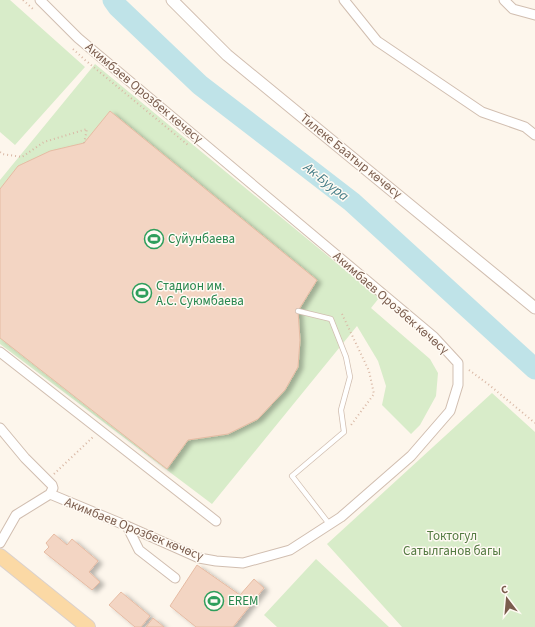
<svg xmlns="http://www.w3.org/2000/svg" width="535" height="627" viewBox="0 0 535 627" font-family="'Source Sans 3',sans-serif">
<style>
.green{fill:#d8ecc9}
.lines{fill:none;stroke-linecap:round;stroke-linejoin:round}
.river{stroke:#bfe3e8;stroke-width:21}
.building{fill:#f3d5c3;stroke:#e6bba3;filter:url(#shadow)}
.service-casing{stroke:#d1beb0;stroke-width:6}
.minor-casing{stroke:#d1beb0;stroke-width:11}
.tertiary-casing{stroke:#d1beb0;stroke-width:13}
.primary-casing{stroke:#dad1cd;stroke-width:16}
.path{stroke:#d9b8a5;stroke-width:2;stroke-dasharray:1 3;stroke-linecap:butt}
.service{stroke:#fff;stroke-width:4.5}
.minor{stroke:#fff;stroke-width:9}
.tertiary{stroke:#fff;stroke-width:11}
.primary{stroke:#fbd9a5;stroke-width:14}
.labels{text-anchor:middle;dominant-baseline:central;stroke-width:3;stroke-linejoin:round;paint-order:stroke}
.street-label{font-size:13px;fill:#7a5c4d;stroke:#fffaf3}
.leisure-label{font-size:13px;fill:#27864d;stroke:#fffaf3;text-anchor:start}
.park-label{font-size:13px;fill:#537a41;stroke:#fffaf3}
.water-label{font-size:14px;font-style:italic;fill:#437c86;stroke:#fffaf3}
</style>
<defs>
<filter id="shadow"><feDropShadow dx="4.5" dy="2.5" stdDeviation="2" flood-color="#0004"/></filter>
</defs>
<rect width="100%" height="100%" fill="#fdf6ec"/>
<path class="green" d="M0 0H10L85 67 15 145 0 132Z
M95 64 379 298 371 308 430 359 438 373 436 396 420 425 411 434 382 405 386 386 378 361 357 326 212 504 0 344V180Z
M492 393 535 432V627H402L327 544Z
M316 559 389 627H277L264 615Z"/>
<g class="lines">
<path class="river" d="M113 0 118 7 200 85 352 202 535 369"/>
</g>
<path class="building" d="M110 111 317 280 298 311 300 340 298 367 285 390 258 419 228 434 188 440 167 469 0 338V189L18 166 50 151 84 143Z
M54 534 67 545 72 539 98 561 89 572 100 582 92 590 44 552 49 547 46 543Z
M197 565 240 595 254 579 264 588 233 627H196L170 606Z
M121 592 150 616 141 627H135L109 605Z
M153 618 164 627H146Z"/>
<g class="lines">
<defs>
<path id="service" d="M298 311 331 319 346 357 350 377 341 410 344 432 292 476 330 525"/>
<path id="minor" d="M344 0 377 41 482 112 525 127 535 135
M504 0 513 9 535 15
M0 352 216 521
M0 428 25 458 52 485 53 488 50 494
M127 526 139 550 175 578
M0 543 16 515 50 494 127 526 199 558 216 561 243 563 290 550 341 517 411 456 450 411 458 385V363L434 337 78 38 40 0"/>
<path id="tertiary" d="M172 0 227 55 535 308"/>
<path id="primary" d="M0 556 88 627"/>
</defs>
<use href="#service" class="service-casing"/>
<use href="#minor" class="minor-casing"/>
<use href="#tertiary" class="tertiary-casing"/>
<use href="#primary" class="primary-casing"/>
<path class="path" d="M23 0 33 9
M73 49 85 60 188 145
M0 152 2 154 22 157 44 142 87 129 84 143
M342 314 369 371 374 394 351 425
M469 370 488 384 535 423
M54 474 93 437"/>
<use href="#service" class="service"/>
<use href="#minor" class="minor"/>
<use href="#tertiary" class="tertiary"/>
<use href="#primary" class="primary"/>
</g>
<defs>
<symbol id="stadium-ring" viewBox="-11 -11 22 22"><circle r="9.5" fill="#fffaf3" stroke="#2e9e5b" stroke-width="1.5"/><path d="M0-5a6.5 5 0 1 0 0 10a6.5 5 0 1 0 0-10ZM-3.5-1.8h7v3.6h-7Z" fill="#2e9e5b"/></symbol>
</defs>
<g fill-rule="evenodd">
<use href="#stadium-ring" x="143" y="228" width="22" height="22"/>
<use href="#stadium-ring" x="131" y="282" width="22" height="22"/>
<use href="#stadium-ring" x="203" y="590" width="22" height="22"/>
</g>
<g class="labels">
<g class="street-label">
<text transform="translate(144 93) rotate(40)">Акимбаев Орозбек көчөсү</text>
<text transform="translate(351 156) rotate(39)">Тилеке Баатыр көчөсү</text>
<text transform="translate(391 303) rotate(41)">Акимбаев Орозбек көчөсү</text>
<text transform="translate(134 529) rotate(22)">Акимбаев Орозбек көчөсү</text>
</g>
<g class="leisure-label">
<text x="168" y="239">Суйунбаева</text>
<text x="156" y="286">Стадион им.<tspan x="156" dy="15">А.С. Суюмбаева</tspan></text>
<text x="228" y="601">EREM</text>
</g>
<g class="park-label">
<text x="452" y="536">Токтогул<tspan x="452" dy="15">Сатылганов багы</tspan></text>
</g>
<g class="water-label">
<text transform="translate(326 182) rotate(38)">Ак-Буура</text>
</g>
</g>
<g transform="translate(507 599) rotate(344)" stroke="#fffaf3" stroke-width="3" paint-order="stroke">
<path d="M0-3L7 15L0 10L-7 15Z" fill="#7a5c4d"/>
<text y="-6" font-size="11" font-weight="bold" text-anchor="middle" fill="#7a5c4d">С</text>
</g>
</svg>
